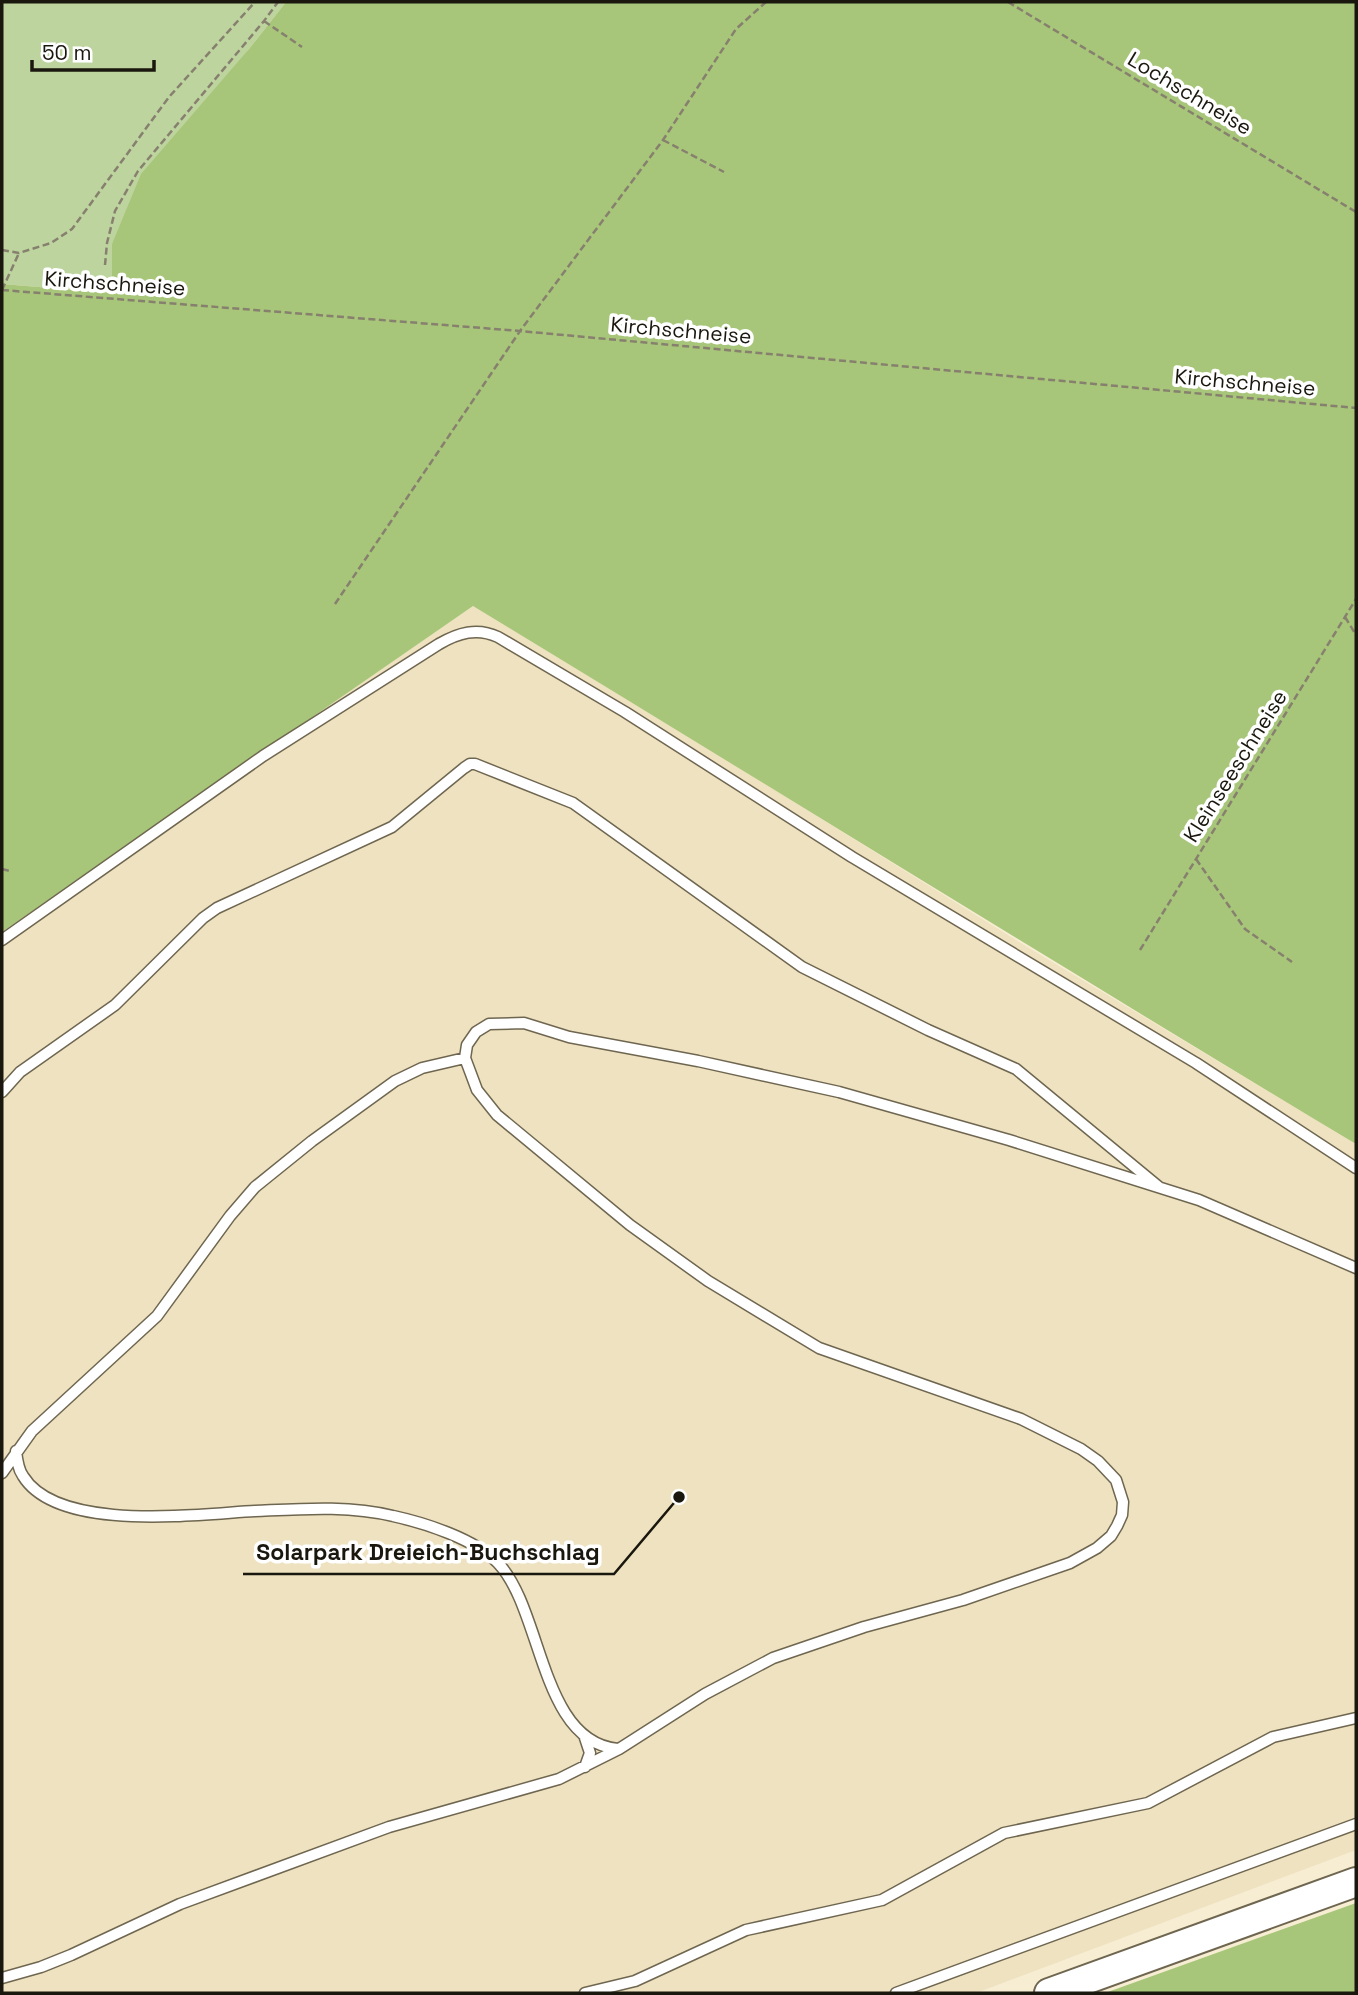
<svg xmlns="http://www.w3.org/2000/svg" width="1358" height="1995" viewBox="0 0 1358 1995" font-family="'Space Grotesk',sans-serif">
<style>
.built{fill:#eee2c0}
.green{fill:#bdd49e}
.forest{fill:#a7c679}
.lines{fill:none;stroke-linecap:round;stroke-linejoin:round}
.lane-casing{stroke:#6f6650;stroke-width:13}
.secondary-casing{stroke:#6f6650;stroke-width:32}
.path{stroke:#87806f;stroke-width:2.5;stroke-dasharray:7 3.5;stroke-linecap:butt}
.lane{stroke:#fff;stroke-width:10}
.secondary{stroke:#fff;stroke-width:28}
.labels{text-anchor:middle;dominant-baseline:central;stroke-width:7;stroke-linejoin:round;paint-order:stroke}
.street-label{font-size:21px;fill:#1a170e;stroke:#fff}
.leader{fill:none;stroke:#1a170e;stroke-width:2.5}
.callout-dot{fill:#1a170e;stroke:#fff;stroke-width:2.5}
.callout-label{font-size:23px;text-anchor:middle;font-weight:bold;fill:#1a170e;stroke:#fff;stroke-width:7;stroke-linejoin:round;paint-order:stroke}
</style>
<rect width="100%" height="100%" fill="#f7edd3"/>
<path class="built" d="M473 606 746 772 1029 948 1356 1144V1850L976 1993H2V932Z"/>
<path class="green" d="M2 2H286L249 49 112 244V293L2 284Z"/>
<path class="forest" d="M286 2H1356V1144C1061 967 768 785 473 606L2 932V284L112 293V244L141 174 249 49Z
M1356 1903V1993H1105Z"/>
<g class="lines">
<defs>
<path id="lane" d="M2 940 263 756 439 644C458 633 477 627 498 637L625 712 852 857 1196 1063 1356 1168
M2 1092 20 1072 115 1005 203 918 217 908 392 827 464 768 470 764H475L573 803 802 967 928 1030 1016 1069 1159 1187
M16 1451C17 1460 18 1469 23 1476 58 1533 198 1514 255 1511 300 1509 348 1505 393 1516 425 1523 475 1539 498 1563 543 1610 540 1742 618 1749
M2 1473 32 1431 157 1316 230 1216 255 1187 312 1141 395 1081 422 1068 465 1058
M585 1738 590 1753 585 1767
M2 1978 41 1967 71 1955 180 1904 389 1827 559 1779 619 1749 705 1694 773 1658 864 1627 963 1600 1070 1563 1097 1548 1111 1536 1117 1526 1122 1515 1123 1502 1116 1480 1098 1461 1081 1449 1021 1419 819 1348 708 1281 630 1225 497 1115 477 1090 465 1058 467 1045 476 1032 489 1024 524 1023 569 1037 698 1061 839 1092 1009 1140 1199 1200 1356 1268
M585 1993 635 1981 746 1930 882 1900 1004 1833 1148 1803 1273 1737 1356 1718
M896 1993 1356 1824"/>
<path id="secondary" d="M1049 1993 1356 1882"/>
</defs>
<use href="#lane" class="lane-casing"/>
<use href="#secondary" class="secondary-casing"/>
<path class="path" d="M1008 2 1356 212
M264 21 302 47
M663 140 724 172
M2 250 19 253 51 243 72 229 169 97 255 2
M105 265 107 243 115 211 138 171 264 21 278 2
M2 290 520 331 1356 408
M2 290 19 253
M335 604 520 331 663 140 736 29 766 2
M1345 617 1356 635
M1196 859 1245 929 1292 962
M2 869 10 871
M1140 950 1356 599"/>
<use href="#lane" class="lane"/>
<use href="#secondary" class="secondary"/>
</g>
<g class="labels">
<g class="street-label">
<text transform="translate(1190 93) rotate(31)">Lochschneise</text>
<text transform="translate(115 283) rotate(4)">Kirchschneise</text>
<text transform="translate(681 330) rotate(5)">Kirchschneise</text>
<text transform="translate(1245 382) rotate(5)">Kirchschneise</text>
<text transform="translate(1235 766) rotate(-58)">Kleinseeschneise</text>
</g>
</g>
<path class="leader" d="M679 1497L614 1574H243"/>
<circle class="callout-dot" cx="679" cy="1497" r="7"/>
<g class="callout-label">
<text x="428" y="1560">Solarpark Dreieich-Buchschlag</text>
</g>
<rect width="1358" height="1995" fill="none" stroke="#1a170e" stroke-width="7"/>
<path d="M32 60v10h122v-10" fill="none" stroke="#1a170e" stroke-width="3.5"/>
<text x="42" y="60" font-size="21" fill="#1a170e" stroke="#ffffff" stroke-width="5" paint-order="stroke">50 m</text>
</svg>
